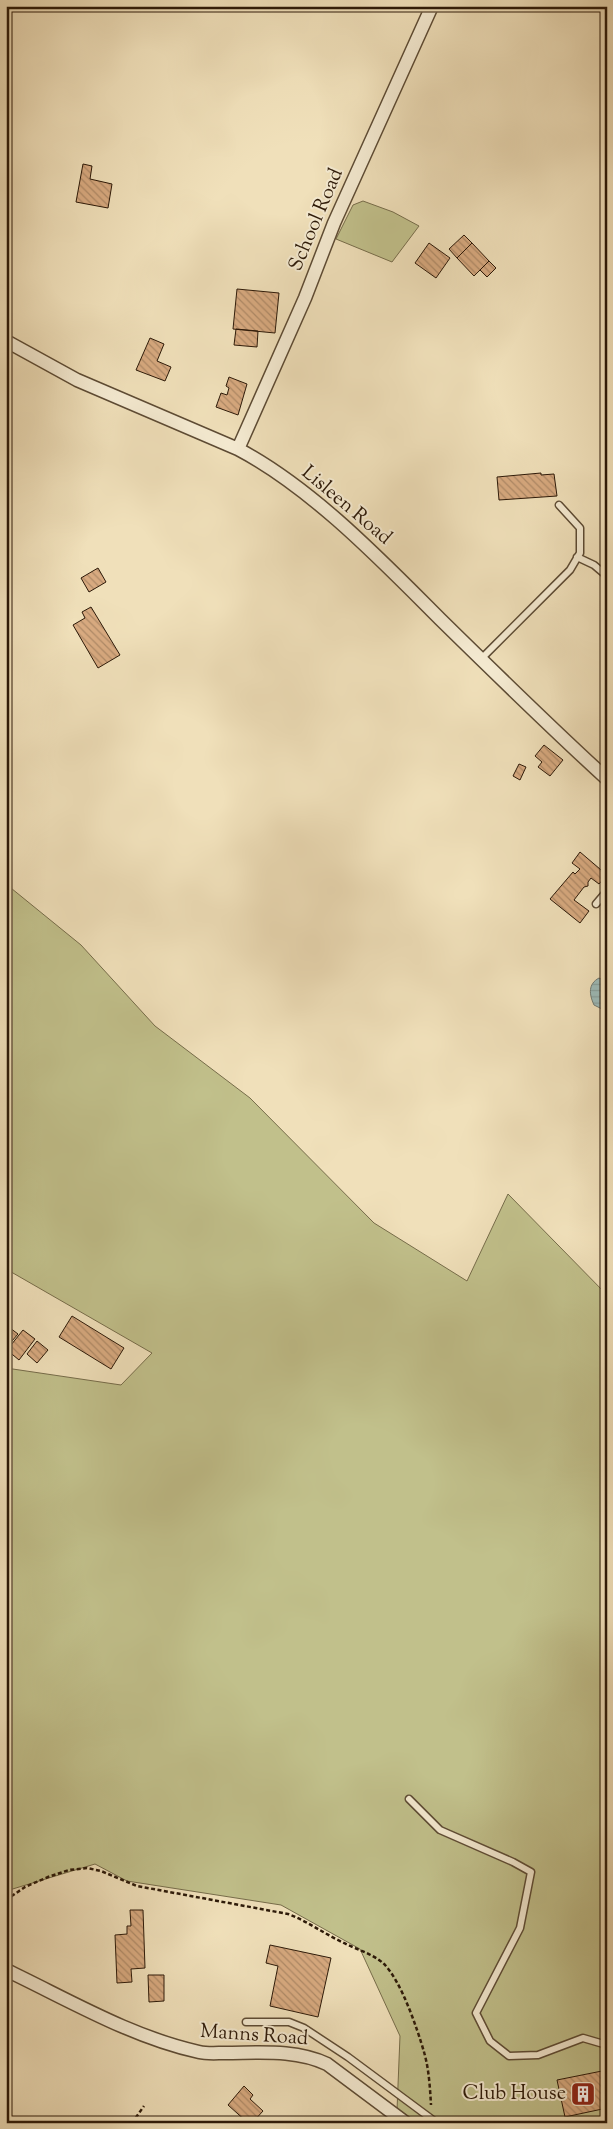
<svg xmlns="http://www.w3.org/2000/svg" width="613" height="2129" viewBox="0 0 613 2129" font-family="'Sorts Mill Goudy',serif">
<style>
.green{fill:#c1c08b;stroke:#766c4a}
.water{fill:url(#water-rules);stroke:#707a72}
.building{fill:url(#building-back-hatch);stroke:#2c1908}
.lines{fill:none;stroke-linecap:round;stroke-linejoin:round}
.lane-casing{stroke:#5d4b34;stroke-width:9}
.street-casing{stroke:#5d4b34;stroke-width:15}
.path{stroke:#2c1908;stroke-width:2.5;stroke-dasharray:4 2.5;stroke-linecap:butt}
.lane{stroke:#f5ebd2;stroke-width:6}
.street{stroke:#f5ebd2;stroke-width:12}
.labels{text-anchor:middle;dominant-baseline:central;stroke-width:4;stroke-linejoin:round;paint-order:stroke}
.street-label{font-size:20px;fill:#2c1908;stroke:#f5ebd2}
.poi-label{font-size:20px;fill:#2c1908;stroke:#f5ebd2;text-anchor:end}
</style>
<defs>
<pattern id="water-rules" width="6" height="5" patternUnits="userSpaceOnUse" patternTransform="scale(1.25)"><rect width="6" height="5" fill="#9dbbb9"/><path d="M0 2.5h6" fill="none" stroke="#87a09e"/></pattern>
<pattern id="building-back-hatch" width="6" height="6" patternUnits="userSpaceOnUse" patternTransform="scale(1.25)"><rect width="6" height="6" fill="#d8aa80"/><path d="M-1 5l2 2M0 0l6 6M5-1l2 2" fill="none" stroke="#af8a67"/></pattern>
</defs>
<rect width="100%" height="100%" fill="#f0e0ba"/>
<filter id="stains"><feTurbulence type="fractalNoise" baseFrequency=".004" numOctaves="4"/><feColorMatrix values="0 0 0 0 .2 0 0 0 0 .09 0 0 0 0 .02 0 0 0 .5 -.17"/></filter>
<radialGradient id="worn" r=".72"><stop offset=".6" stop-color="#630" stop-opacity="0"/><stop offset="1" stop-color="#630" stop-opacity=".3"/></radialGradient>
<path class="green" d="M363 201 393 212 419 226 392 262 336 239 353 205Z
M6 884 81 945 155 1026 250 1098 374 1223 467 1281 508 1194 607 1295V2123H415L397 2110 400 2036 360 1949 281 1905 127 1881 95 1864 6 1891V1368L121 1385 152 1353 6 1269Z"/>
<path class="water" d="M599 978 607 982V1008L602 1009 594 1005C589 994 588 984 599 978Z"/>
<path class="building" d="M83 164 92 166 90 179 112 184 108 208 76 202Z
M464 235 472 243 457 258 449 249Z
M429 243 450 258 436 278 415 263Z
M472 243 489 261 474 276 457 258Z
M489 261 496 268 487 277 480 270Z
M237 289 279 293 275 333 233 329Z
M236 329 258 331 257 347 234 345Z
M150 338 164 344 157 361 171 367 165 381 136 370Z
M229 377 247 384 238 415 216 407 221 393 227 395 229 388 226 386Z
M541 473V475L554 474 557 496 499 500 497 477Z
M98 568 106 582 89 592 81 578Z
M91 607 120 655 98 668 73 625 85 618 82 612Z
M544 745 563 760 550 776 538 767 542 762 535 756Z
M519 764 526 767 520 780 513 776Z
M580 852 607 875 599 884 591 878 588 882V886L584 887 574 900 589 911 580 923 550 899 573 872 575 874 580 869 572 863Z
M72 1316 124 1348 111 1369 59 1337Z
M6 1325 18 1334 6 1348Z
M23 1330 35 1339 19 1360 7 1350Z
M37 1341 48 1350 37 1363 27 1354Z
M130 1910H143L145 1968 131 1969 132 1982 117 1983 115 1935 127 1934V1926H131Z
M270 1945 331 1958 318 2017 270 2006 278 1966 266 1963Z
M148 1975H164V2001L149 2002Z
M607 2070V2108L565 2117 557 2080Z
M244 2086 253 2095 250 2099 263 2111 252 2123H248L228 2105Z"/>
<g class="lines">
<defs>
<path id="lane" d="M577 557 594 565 607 576
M481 659 570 570 580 553V528L559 505
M607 830V838
M596 904 607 891
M409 1799 440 1830 513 1862 531 1872 520 1928 476 2013 490 2041 509 2056 538 2055 583 2038 607 2045
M246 2022H289L304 2028 348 2057 437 2123"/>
<path id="street" d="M6 341 77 380 238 449C312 488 381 560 440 619 495 673 550 727 607 779
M238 449 305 298 334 223 432 6
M6 1970C69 2000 131 2037 199 2052 207 2054 217 2053 225 2053 259 2053 295 2049 327 2064L406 2123"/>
</defs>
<use href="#lane" class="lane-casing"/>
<use href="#street" class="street-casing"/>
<path class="path" d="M6 1900 25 1887 48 1877 69 1870 87 1868 101 1871 137 1886 288 1914C307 1921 323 1933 342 1942 355 1949 371 1953 383 1963 401 1980 417 2028 424 2052 429 2069 430 2088 431 2105
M132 2123 144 2106"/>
<use href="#lane" class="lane"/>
<use href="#street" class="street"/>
</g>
<defs>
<symbol id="building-square" viewBox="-11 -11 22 22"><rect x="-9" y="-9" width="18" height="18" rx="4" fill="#8f2418" stroke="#f5ebd2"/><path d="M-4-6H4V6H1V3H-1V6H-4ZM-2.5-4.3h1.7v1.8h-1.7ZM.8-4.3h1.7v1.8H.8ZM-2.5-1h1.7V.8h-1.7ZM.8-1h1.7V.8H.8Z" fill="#fff"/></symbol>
</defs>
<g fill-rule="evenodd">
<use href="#building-square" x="569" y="2080" width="28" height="28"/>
</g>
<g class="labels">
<g class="street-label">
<text transform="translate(317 220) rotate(-67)">School Road</text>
<text transform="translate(346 506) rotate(40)">Lisleen Road</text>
<text transform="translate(254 2036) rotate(4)">Manns Road</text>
</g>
<g class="poi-label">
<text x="566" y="2094">Club House</text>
</g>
</g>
<rect width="613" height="2129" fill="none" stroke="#f0e0ba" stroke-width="25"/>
<rect x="8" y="8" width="598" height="2114" fill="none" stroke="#2c1908" stroke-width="2.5"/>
<rect x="12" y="12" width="588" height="2104" fill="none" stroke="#2c1908"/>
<rect width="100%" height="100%" filter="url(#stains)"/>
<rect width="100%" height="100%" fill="url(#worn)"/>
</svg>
